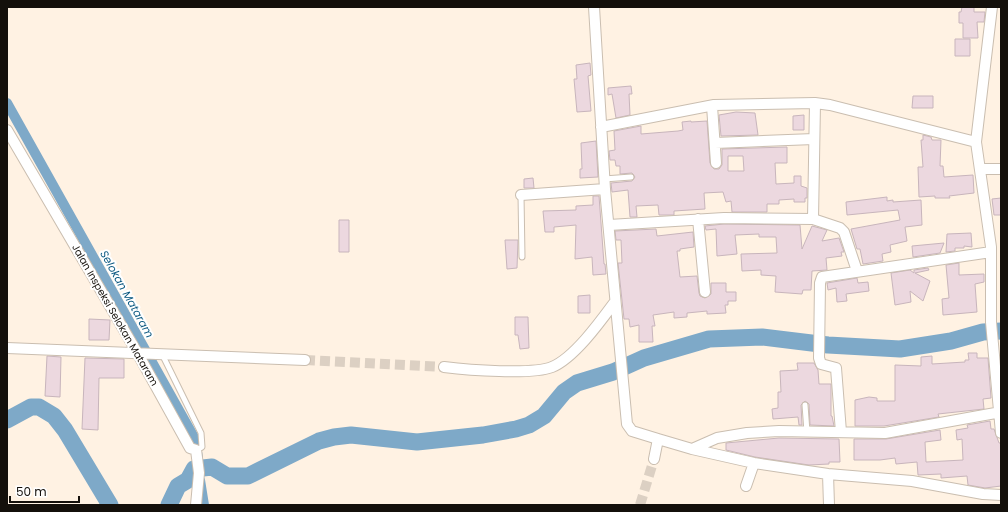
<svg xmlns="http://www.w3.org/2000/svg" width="1008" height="512" viewBox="0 0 1008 512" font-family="Poppins,sans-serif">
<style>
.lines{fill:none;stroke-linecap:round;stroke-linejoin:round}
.canal{stroke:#7ea9c8;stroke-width:10}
.river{stroke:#7ea9c8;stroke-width:17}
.building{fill:#ecd8df;stroke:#c8b5bc;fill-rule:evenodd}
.minor-tunnel{stroke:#dcd0c3;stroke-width:10;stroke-dasharray:10 5;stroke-linecap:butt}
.service-casing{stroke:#cabeb0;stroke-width:7}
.minor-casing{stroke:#cabeb0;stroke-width:12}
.service{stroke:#fff;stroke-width:5}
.minor{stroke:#fff;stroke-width:10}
.labels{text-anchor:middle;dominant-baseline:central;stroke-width:4;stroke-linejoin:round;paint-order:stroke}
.street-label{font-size:10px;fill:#14100b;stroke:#fff}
.water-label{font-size:11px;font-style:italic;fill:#0d5981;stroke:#fff}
</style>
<rect width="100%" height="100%" fill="#fff2e3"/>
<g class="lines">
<path class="canal" d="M7 103 195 439 198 458
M200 480 204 505"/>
<path class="river" d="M7 420 31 407H39L54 416 65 430 110 505
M169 505 178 486 188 480 194 469 212 467 227 476H248L319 441 334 437 351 435 417 442 483 435 516 429 529 425 544 416 564 392 577 383 613 372 644 358 709 339 762 337 828 345 900 349 951 341 983 332 1001 331"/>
</g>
<path class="building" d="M962 7H974V12H985L984 22H977L978 38H963V23H959V12H961Z
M955 39H970V56H955Z
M590 63 591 75 588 76 591 111 577 112 574 79H577L576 65Z
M631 86 632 94H629L630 115 616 118 612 94 608 95V88Z
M913 96H933V108H912Z
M736 112 755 113 758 135 721 136 719 115Z
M804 115V130H793V116Z
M691 121V122L707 121 710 163 714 169H719L722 165V149L787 147V163H775L776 184 794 183V176H801V186L807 188V198H805V202H794V199L779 200V204H767V212H732L731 201 726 202 723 192 704 193 705 209 674 211V215H659L658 205 636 206 637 217H630L628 190 612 192 611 183 632 181 635 177 632 173 620 174V166H616L615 160H610L609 151 615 150 614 131 641 126V134L678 131 683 130 682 122ZM728 156H743L744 171H728Z
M923 135 931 137 932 140H941L940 166H943L944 177 973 175 974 193 949 196 950 198H935V196L919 197 918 167H923L921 140H923Z
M596 141 598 177 580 178V169H582L581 143Z
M533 178 534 188H524V179Z
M593 196H599L604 264H605L606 274 593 275 592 257 575 259 576 225 554 227V232H545L543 211 576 210V206L593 205Z
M887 197V201L893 200V202L921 200 922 225 905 227 907 241 890 245 891 252 882 254 883 261 863 264 860 249H857L851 229 900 220 898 210 847 215 846 202Z
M1001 198V215H994L992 199Z
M339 220H349V252H339Z
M724 224 800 225 802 249 812 226 827 230 822 241 839 238 844 252H841L842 256 826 258 827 270 812 271 811 290H803L802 294 775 292 776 276 761 275V270L742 271 741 254 777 253 776 237H759V234L735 235 737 254 717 256 716 229 706 230 705 226Z
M656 229 657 236 693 232 694 247 680 249V251H677L680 277 697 276 699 293 700 296 705 298 711 294V283H726V292H736V301H728V305H725L726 313 707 314V311L687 313V317L674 318V312L653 315 655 326H652L653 342H639V325L630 327 629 319H624L618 263H622L621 240H616L615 231Z
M971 233 972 247 964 246V248H955V251L946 252 947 234Z
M505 240H518L517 268 507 269Z
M944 243 940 253 913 257 912 246Z
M959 263V275L984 274V282L975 284 977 312 943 315 942 299 949 298 946 265Z
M928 268 929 270 915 273 930 281 923 301 910 291 911 302 895 305 891 273 910 270 914 273V270Z
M857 278 858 283 868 282 869 291 846 294 847 301 837 302 836 288 828 290 827 283Z
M590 295V313H578V296Z
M515 317H528L529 348 520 349 518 335H515Z
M89 319 110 320 109 340H89Z
M968 353H977V358H988L991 398 983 399 984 409 938 414 939 417 884 426H855V400L869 397 877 398V401H895V365L921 366V357L932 356V364L965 362V360H969Z
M47 356 61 357 60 397 45 396Z
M85 358 124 359V378H99L98 430 82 429Z
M797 363H814L818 370 819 384H831V416H832L834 426 810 425 809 404 805 401 801 405 802 425H799L798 417 773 419 772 409 778 408V392H781L780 371 798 370Z
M990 421 991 429H994L999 443H1001V486L985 488 968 485 967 476 941 478V474L918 475 917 462 896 464 895 458 880 460H854V439H886L940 430 941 440 925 442 926 462 963 460 962 439 957 440 956 430 968 428 967 425Z
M779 438 839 439 840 462H829V464L809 465 755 457 726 450V443Z"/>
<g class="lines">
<path class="minor-tunnel" d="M305 360 444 367
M640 505 654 459"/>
<defs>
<path id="service" d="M604 179 631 177
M521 195 522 257
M162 354 201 433 202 447 196 450
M805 405 807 432"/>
<path id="minor" d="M594 7 605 189 627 424 632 431 658 439
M992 7 976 142 991 247V322L1001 433
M712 106 716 163
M601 127 714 105 815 103 830 105 976 142
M7 130 138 354 190 448 196 450 199 473 196 505
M715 143 814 139
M980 169H1001
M521 195 605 189
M698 219 705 292
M813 219 815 103
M609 225 724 218 813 219 840 228 844 232 857 271
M7 348 305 360
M444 367C468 370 532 375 552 367 574 358 600 322 614 303
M841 432 836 368 821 364 819 358 820 283 822 277 991 252
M692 449 754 463 828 474 912 481 983 494 1001 495
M654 459 658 439 692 449 717 438 747 433 779 431 885 433 1001 412
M828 474 829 505
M746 486 754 463"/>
</defs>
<use href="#service" class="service-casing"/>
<use href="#minor" class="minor-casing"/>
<use href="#service" class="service"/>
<use href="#minor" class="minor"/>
</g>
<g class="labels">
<g class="street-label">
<text transform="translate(115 315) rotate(60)">Jalan Inspeksi Selokan Mataram</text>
</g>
<g class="water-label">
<text transform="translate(127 294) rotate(61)">Selokan Mataram</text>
</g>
</g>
<rect width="1008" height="512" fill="none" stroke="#14100b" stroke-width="16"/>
<path d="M10 496v6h69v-6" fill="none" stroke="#14100b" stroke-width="2"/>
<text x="16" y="496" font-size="12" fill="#14100b" stroke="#ffffff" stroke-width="3" paint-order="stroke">50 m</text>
</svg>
